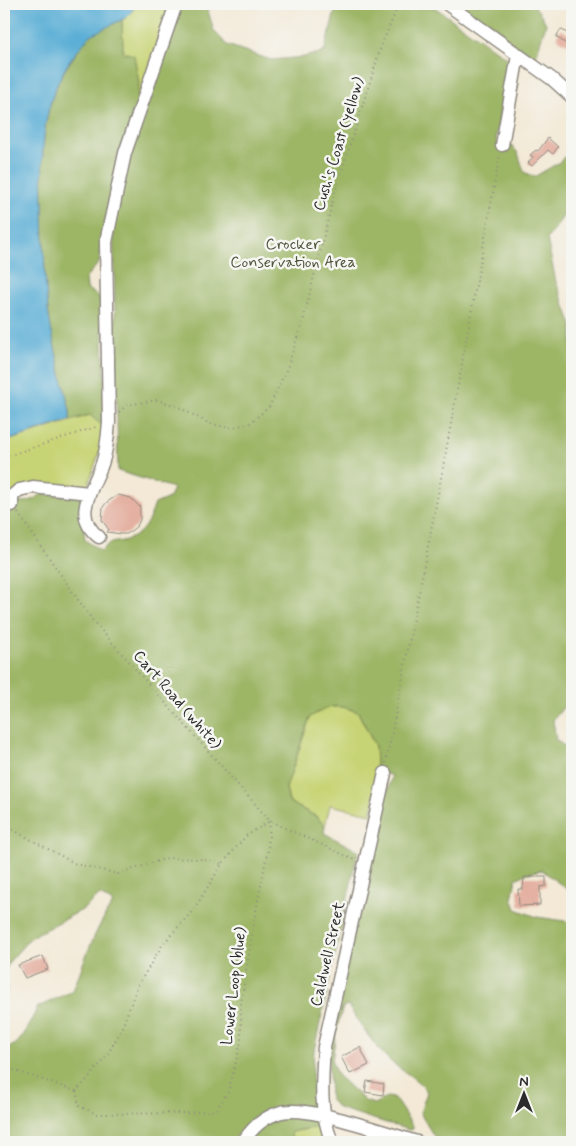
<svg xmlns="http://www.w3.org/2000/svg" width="576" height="1146" viewBox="0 0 576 1146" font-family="Mynerve,sans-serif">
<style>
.green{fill:#c7d475;stroke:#798050}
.forest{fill:#9db666;stroke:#647048}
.water{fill:#59add5;stroke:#426c80}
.building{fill:#e4b0a1}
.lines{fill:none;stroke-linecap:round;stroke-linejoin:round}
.minor-casing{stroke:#8f8a80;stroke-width:15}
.path{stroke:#8f8a80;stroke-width:2;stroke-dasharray:1 4;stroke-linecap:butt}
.minor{stroke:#fff;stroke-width:12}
.labels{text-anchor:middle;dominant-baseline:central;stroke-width:5;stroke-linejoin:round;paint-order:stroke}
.street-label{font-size:16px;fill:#2b2b2b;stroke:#f6f6f2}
.park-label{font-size:16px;fill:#52553e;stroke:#f6f6f2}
</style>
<rect width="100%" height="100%" fill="#f6f6f2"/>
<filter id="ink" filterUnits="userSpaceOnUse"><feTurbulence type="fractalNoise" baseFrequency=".02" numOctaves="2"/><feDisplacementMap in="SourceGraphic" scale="10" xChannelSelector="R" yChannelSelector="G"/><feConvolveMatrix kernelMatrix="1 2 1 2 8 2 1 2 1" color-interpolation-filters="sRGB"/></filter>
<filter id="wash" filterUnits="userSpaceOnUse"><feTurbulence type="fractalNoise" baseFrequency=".0096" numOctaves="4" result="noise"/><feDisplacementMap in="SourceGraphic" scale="20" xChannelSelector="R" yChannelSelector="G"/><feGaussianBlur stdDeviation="1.12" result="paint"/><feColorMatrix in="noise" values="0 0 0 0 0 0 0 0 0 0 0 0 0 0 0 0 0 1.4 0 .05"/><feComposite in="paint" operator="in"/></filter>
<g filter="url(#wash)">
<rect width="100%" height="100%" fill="#f3e9d6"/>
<path class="green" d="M137 4H170L136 109 123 52 122 20 127 17Z
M90 415 107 430 86 491 35 483 9 502H4V442Z
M328 707H343L358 712 375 746 376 765 381 772 371 814 330 805 325 826 317 817 289 802 286 788 310 717Z
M326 1126 332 1142H292L290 1132Z"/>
<path class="forest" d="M180 4H206L214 31 227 45 271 60 304 57 324 52 337 4H430L508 59 496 137 499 147 504 149 508 145H511L518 153 524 172 534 177 558 163 572 151V204L547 239 556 282 572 325V702L566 704 553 720 556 740 572 752V812H568L567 831 572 840V891L568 890 542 870 528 873 516 879 512 898 516 909 537 917 572 922V1142C555 1142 537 1134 520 1140V1142H443L433 1135 420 1113 427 1092C416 1076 398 1070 385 1056 371 1041 359 1023 348 1005L343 1007 336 1031 332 1062 337 1075 365 1101 374 1104 387 1097 394 1098 413 1126V1129L409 1130 338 1108 330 1099 328 1046 376 830 392 776 378 771 376 765 375 746 358 712C334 703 331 705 310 717L286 788 289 802 317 817 325 826 324 833 358 851 314 1050 312 1076 316 1107C285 1105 271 1103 248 1126 240 1133 236 1139 226 1142H4V1050L16 1044 23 1036 38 1007 73 991C84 961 95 929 113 903L100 895 82 910 31 937 9 962 4 976 7 991 4 993V502C18 503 31 504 41 494L80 497 85 540 101 551C112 540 112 544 126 540 144 534 149 521 155 504L169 498 173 488 118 471 113 204Z
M459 4H533L542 16 546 24 535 59Z
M122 20 123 52 134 55 139 83 136 109 121 146 111 188 99 263 86 277 87 289 101 298 107 430 90 415 70 420V411C62 377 53 344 48 310 44 276 44 242 43 208 42 151 39 103 75 55 79 49 83 42 89 37 97 29 112 25 122 20Z
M283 1114 318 1118 322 1126 291 1132 292 1142H249L259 1129Z"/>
<path class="water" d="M4 4H137L127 17 91 35C85 41 80 48 74 55 39 103 42 152 43 208 44 242 44 277 48 310 53 344 62 378 70 411V420L4 442Z"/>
<g id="blocks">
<path class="building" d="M561 29 572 37V45L565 43 556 37Z
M548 138 558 147 553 154 548 150 532 166 528 163 533 157 530 155 536 150 538 151Z
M118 495 131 498 140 507V520L137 526 127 534H121L107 532 109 530 102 520 103 507 107 502Z
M524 877H546V886L540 887V905L519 906 518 889H523Z
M43 956 48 969 25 978 18 965Z
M360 1047 369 1065 350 1074 341 1057Z
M367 1081 384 1084 383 1095 365 1092Z"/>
</g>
</g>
<g filter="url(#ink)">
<use href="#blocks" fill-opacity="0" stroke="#8f8a80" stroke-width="1"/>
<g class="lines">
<defs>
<path id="minor" d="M447 4 552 79 572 97
M502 145 518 55
M12 505V496L19 490 33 487 89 493
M99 537C71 516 93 489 102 464 107 450 108 436 109 422L106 242 125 153 176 4
M243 1142C252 1128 262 1118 278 1113 304 1103 388 1134 417 1142
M332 1142C319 1111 322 1080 324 1047L385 773"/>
</defs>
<use href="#minor" class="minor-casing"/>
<path class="path" d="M119 412 127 405 157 400 177 406 208 423 229 428 250 423 269 407 286 371 303 321 334 195 382 44 399 4
M4 457 99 426
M18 513 93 621 270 821 355 860
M386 763 440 484 500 154
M270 821 268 849 255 916 241 1003V1042L228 1092 216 1110 188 1113 97 1114 79 1106 76 1091 89 1078 109 1052 121 1030 138 985 163 944 195 908 222 864 246 836Z
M4 825 76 864 118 874 167 858 200 859 222 864
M4 1067 76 1091"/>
<use href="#minor" class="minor"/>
</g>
</g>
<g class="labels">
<g class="street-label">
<text transform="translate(339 144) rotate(-73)">Cush's Coast (yellow)</text>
<text transform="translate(177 700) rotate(49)">Cart Road (white)</text>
<text transform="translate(328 954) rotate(-77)">Caldwell Street</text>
<text transform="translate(234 986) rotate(-83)">Lower Loop (blue)</text>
</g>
<g class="park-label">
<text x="293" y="244">Crocker<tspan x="293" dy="18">Conservation Area</tspan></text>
</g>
</g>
<rect width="576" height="1146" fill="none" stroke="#f6f6f2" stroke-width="20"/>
<g transform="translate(524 1094)" stroke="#f6f6f2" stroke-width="4" paint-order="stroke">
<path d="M0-4L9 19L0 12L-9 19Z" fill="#2b2b2b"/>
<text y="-8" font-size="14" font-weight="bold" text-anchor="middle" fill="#2b2b2b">N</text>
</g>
</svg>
